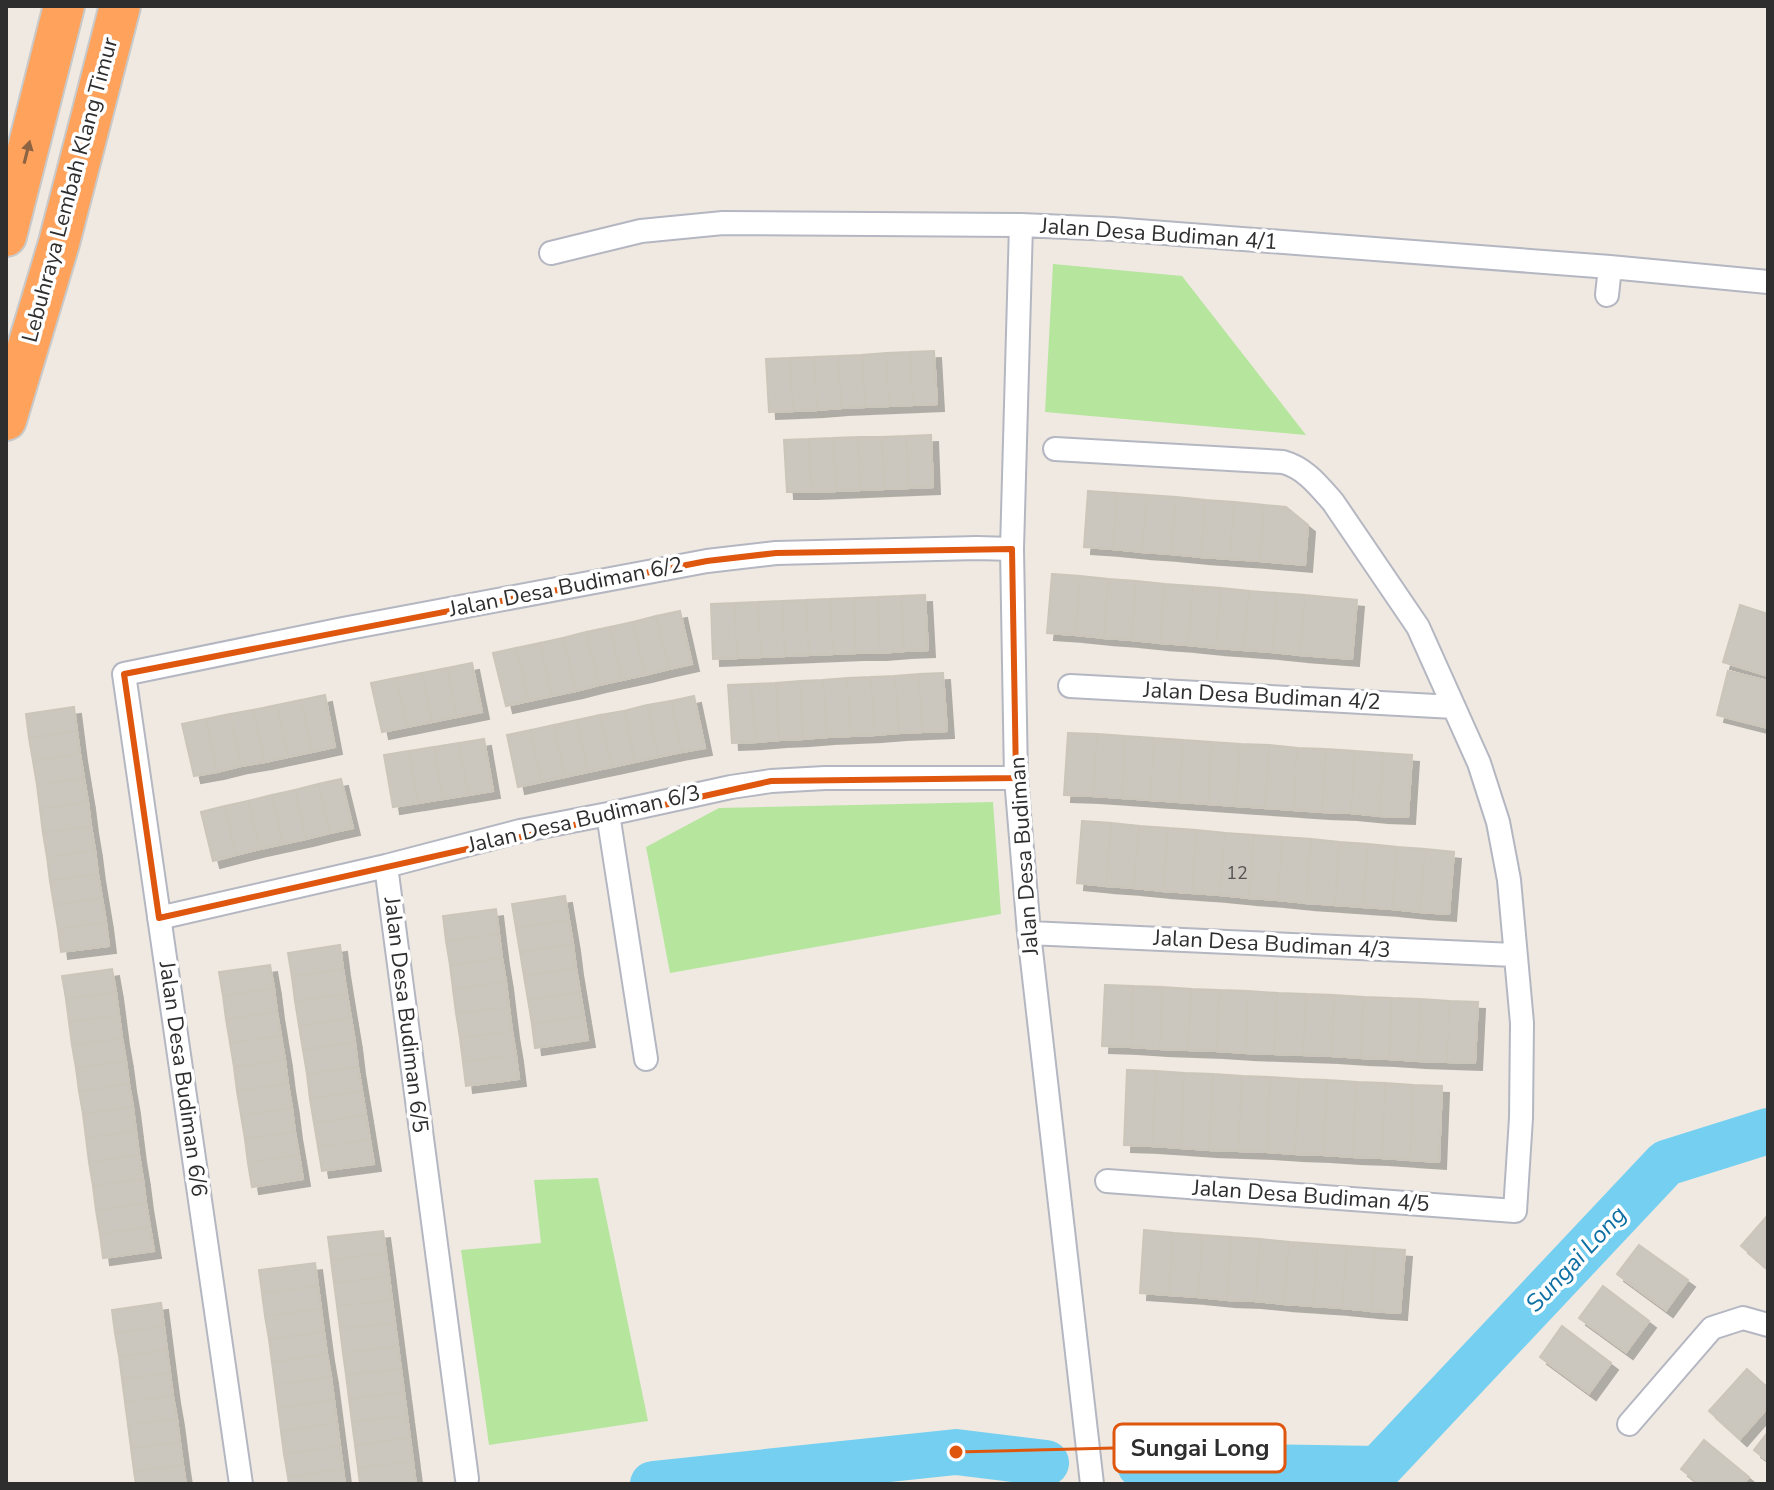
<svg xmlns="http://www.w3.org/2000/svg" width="1774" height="1490" viewBox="0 0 1774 1490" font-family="'Nunito Sans',sans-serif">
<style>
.green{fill:#b6e59e}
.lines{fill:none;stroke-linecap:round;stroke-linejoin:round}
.river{stroke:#75cff0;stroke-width:46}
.building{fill:#cbc7bf;stroke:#cbc5ba;stroke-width:2;filter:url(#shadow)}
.street-casing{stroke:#b4b7c1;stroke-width:26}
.highway-casing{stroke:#c9c9c9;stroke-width:44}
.street{stroke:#fff;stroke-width:22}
.highway{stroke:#ffa35c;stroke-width:40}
.oneway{fill:#8c6343}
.marked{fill:none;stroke:#df570e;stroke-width:6;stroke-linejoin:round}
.labels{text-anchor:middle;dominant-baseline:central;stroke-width:7;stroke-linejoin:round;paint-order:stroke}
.number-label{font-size:18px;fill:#555452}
.street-label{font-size:22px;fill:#2e2e2e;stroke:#fff}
.water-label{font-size:24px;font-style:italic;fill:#0d6fa3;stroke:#fff}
.leader{fill:none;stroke:#df570e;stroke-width:3}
.callout-dot{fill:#df570e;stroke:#fff;stroke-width:3}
.callout{fill:#fff;stroke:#df570e;stroke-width:3}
.callout-label{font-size:24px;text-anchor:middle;font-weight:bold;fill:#2e2e2e}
</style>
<defs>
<filter id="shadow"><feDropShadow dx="7" dy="7" stdDeviation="0" flood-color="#0004"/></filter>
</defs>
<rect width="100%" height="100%" fill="#efe9e1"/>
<path class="green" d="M1053 264 1182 276 1306 435 1045 412Z
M993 802 1001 914 670 973 646 847 719 808Z
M598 1178 648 1421 489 1445 461 1250 541 1243 534 1180Z"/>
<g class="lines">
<path class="river" d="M1140 1465 1378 1469 1666 1163 1768 1131
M653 1484 956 1452 1046 1463"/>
</g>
<path class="building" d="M934 351 937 404 913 405 910 352Z
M910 352 913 405 889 406 886 353Z
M886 353 889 406 865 407 862 355Z
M862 355 865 407 841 408 838 356Z
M838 356 841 408 817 410 814 357Z
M814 357 817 410 793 411 790 358Z
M790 358 793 411 769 412 766 359Z
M931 435 933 487 909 488 906 436Z
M906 436 909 488 884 489 882 437Z
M858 437H882L884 489 860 490Z
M858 437 860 490 836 491 833 438Z
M833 438 836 491 811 492 809 439Z
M809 439 811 492H787L784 440Z
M1088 491 1117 493 1113 549 1084 547Z
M1117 493 1147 495 1142 552 1113 549Z
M1147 495 1176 497 1171 554 1142 552Z
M1176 497 1205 500 1201 557 1171 554Z
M1205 500 1234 502 1230 559 1201 557Z
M1234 502 1264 505 1260 561 1230 559Z
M1264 505 1286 507 1308 525 1305 565 1260 561Z
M1052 574 1080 576 1076 635 1047 633Z
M1080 576 1108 579 1104 638 1076 635Z
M1108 579 1136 581 1132 640 1104 638Z
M1136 581 1164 584 1160 643 1132 640Z
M1164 584 1193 586 1188 645 1160 643Z
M1193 586 1221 588 1216 648 1188 645Z
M1221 588 1249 591 1244 650 1216 648Z
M1249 591 1277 593 1272 652 1244 650Z
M1277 593 1305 595 1300 655 1272 652Z
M925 595 928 650 904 651 901 596Z
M1305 595 1357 600 1352 659 1300 655Z
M901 596 904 651 880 653 878 597Z
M878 597 880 653H856L854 598Z
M854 598 856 653 833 654 830 599Z
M830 599 833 654 809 655 806 600Z
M806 600 809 655 785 656 782 601Z
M782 601 785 656 761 657 758 602Z
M758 602 761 657 737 658 735 603Z
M735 603 737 658 713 659 711 604Z
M1740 605 1768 614V676L1723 662Z
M680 611 692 664 669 669 656 616Z
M656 616 669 669 645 675 633 622Z
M633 622 645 675 622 680 610 627Z
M610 627 622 680 599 685 586 632Z
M586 632 599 685 576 691 563 638Z
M563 638 576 691 552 696 540 643Z
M540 643 552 696 529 701 516 648Z
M516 648 529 701 506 706 493 653Z
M472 663 482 712 457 717 447 668Z
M447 668 457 717 432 722 422 673Z
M1728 671 1768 681V728L1717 715Z
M422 673 432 722 407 727 396 678Z
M943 673 947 731 922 732 919 674Z
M919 674 922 732 899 733 895 676Z
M895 676 899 733 875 735 871 677Z
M871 677 875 735 851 736 847 678Z
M396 678 407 727 382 732 371 683Z
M847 678 851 736 827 737 823 680Z
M823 680 827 737 803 739 800 681Z
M800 681 803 739 779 740 776 683Z
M776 683 779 740 756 742 751 684Z
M751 684 756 742 732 743 728 685Z
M325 695 335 747 312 752 301 700Z
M694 696 705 748 682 752 671 701Z
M301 700 312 752 288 757 277 705Z
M671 701 682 752 658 757 647 705Z
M277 705 288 757 265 762 253 710Z
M647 705 658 757 635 762 624 711Z
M74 707 77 731 29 738 26 714Z
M253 710 265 762 241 766 230 714Z
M624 711 635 762 612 767 600 715Z
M230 714 241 766 217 772 206 719Z
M600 715 612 767 588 772 577 720Z
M206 719 217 772 194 776 182 724Z
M577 720 588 772 565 777 554 725Z
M554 725 565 777 541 782 531 730Z
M531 730 541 782 518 787 507 735Z
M77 731 80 754 33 761 29 738Z
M1068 733 1097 734 1093 796 1064 795Z
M1097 734 1125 736 1122 798 1093 796Z
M1125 736 1154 738 1150 800 1122 798Z
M1154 738 1183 740 1179 802 1150 800Z
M484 739 493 791 468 795 459 743Z
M1183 740 1211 742 1208 804 1179 802Z
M1211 742 1240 744 1236 806 1208 804Z
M459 743 468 795 443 799 434 747Z
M1240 744 1269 745 1265 808 1236 806Z
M1269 745 1297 748 1294 810 1265 808Z
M434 747 443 799 418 803 409 751Z
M1297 748 1326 749 1322 812 1294 810Z
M1326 749 1355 751 1351 813 1322 812Z
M409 751 418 803 393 807 384 755Z
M1355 751 1383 753 1380 816 1351 813Z
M1383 753 1412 755 1408 817 1380 816Z
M80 754 84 778 37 785 33 761Z
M84 778 88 802 40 809 37 785Z
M341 779 353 828 330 833 318 784Z
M318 784 330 833 306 839 295 790Z
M295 790 306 839 283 844 272 795Z
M272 795 283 844 260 849 248 801Z
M248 801 260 849 236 855 225 806Z
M88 802 91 826 43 833 40 809Z
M225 806 236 855 213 861 201 812Z
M1082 821 1111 823 1106 886 1077 883Z
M1111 823 1139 826 1134 888 1106 886Z
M91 826 95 850 47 857 43 833Z
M1139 826 1168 828 1163 891 1134 888Z
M1168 828 1196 830 1192 893 1163 891Z
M1196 830 1225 833 1220 895 1192 893Z
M1225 833 1254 835 1249 898 1220 895Z
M1254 835 1282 837 1278 900 1249 898Z
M1282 837 1311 839 1306 903 1278 900Z
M1311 839 1339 842 1335 905 1306 903Z
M1339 842 1368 844 1363 907 1335 905Z
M1368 844 1397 847 1392 909 1363 907Z
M1397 847 1425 849 1420 912 1392 909Z
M1425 849 1454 852 1449 914 1420 912Z
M95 850 98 874 50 881 47 857Z
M98 874 102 898 54 905 50 881Z
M565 896 569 920 516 928 512 904Z
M102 898 106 922 58 929 54 905Z
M496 909 499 934 446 941 443 916Z
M569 920 573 944 520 952 516 928Z
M106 922 109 946 61 952 58 929Z
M499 934 502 958 450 965 446 941Z
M573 944 576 968 524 976 520 952Z
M340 945 343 969 292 977 288 953Z
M502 958 506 982 453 989 450 965Z
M270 965 274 988 223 996 219 972Z
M576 968 580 992 528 1000 524 976Z
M112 969 116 992 66 999 62 976Z
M343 969 347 994 295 1001 292 977Z
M506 982 509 1007 456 1013 453 989Z
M1105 985 1133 986 1131 1047 1102 1046Z
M1133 986 1162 987 1160 1049 1131 1047Z
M1162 987 1191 989 1188 1050 1160 1049Z
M274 988 277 1012 226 1019 223 996Z
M1191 989 1219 990 1217 1051 1188 1050Z
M1219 990 1248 991 1246 1053 1217 1051Z
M1248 991 1277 993 1274 1054 1246 1053Z
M116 992 119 1015 69 1022 66 999Z
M580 992 584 1016 532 1024 528 1000Z
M1277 993 1306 994 1303 1055 1274 1054Z
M347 994 351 1018 299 1026 295 1001Z
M1306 994 1334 995 1332 1056 1303 1055Z
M1334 995 1363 997 1361 1058 1332 1056Z
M1363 997 1392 998 1389 1059 1361 1058Z
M1392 998 1420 999 1418 1061 1389 1059Z
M1420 999 1449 1001 1447 1062 1418 1061Z
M1449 1001 1478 1002 1475 1063 1447 1062Z
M509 1007 512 1031 460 1038 456 1013Z
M277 1012 281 1036 230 1043 226 1019Z
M119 1015 122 1038 72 1045 69 1022Z
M584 1016 588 1040 535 1048 532 1024Z
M351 1018 355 1042 303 1050 299 1026Z
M512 1031 516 1055 463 1062 460 1038Z
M281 1036 285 1060 234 1067 230 1043Z
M122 1038 126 1061 76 1068 72 1045Z
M355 1042 358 1067 307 1074 303 1050Z
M516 1055 519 1079 466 1086 463 1062Z
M285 1060 288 1084 237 1091 234 1067Z
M126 1061 129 1084 79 1091 76 1068Z
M358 1067 362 1091 310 1099 307 1074Z
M1127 1070 1156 1071 1152 1146 1124 1145Z
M1156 1071 1184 1073 1181 1148 1152 1146Z
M1184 1073 1213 1074 1209 1150 1181 1148Z
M1213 1074 1242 1076 1238 1151 1209 1150Z
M1242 1076 1270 1077 1267 1152 1238 1151Z
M1270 1077 1299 1079 1295 1154 1267 1152Z
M1299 1079 1327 1080 1324 1155 1295 1154Z
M1327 1080 1356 1082 1353 1157 1324 1155Z
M1356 1082 1385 1083 1382 1158 1353 1157Z
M1385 1083 1413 1085 1410 1160 1382 1158Z
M129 1084 133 1107 83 1114 79 1091Z
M288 1084 292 1108 241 1115 237 1091Z
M1413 1085 1442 1086 1439 1162 1410 1160Z
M362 1091 366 1115 314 1123 310 1099Z
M133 1107 136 1131 86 1138 83 1114Z
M292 1108 295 1132 245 1139 241 1115Z
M366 1115 370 1140 318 1147 314 1123Z
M136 1131 139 1155 89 1162 86 1138Z
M295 1132 299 1155 248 1163 245 1139Z
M370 1140 374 1164 322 1171 318 1147Z
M139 1155 143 1179 93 1186 89 1162Z
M299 1155 303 1179 252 1187 248 1163Z
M143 1179 146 1203 96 1210 93 1186Z
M146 1203 150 1227 100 1234 96 1210Z
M1768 1215V1269L1741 1246Z
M150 1227 154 1251 103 1258 100 1234Z
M1144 1230 1173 1233 1169 1295 1140 1293Z
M383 1231 386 1253 331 1260 328 1237Z
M1173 1233 1202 1235 1198 1297 1169 1295Z
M1202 1235 1231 1237 1227 1300 1198 1297Z
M1231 1237 1260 1239 1255 1301 1227 1300Z
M1260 1239 1289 1242 1284 1304 1255 1301Z
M1289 1242 1318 1244 1313 1306 1284 1304Z
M1318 1244 1347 1246 1342 1308 1313 1306Z
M1639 1245 1688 1280 1666 1310 1617 1274Z
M1347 1246 1375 1248 1371 1311 1342 1308Z
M1375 1248 1405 1250 1400 1313 1371 1311Z
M386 1253 389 1276 334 1283 331 1260Z
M315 1263 318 1286 262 1293 259 1270Z
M389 1276 392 1300 337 1306 334 1283Z
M318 1286 321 1309 265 1316 262 1293Z
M1603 1286 1649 1321 1626 1352 1579 1318Z
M392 1300 395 1323 340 1329 337 1306Z
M161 1303 164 1326 115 1333 112 1310Z
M321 1309 324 1332 269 1339 265 1316Z
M395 1323 398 1346 343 1353 340 1329Z
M164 1326 167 1350 119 1356 115 1333Z
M1562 1326 1611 1363 1589 1393 1540 1357Z
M324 1332 327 1354 272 1362 269 1339Z
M398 1346 401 1369 346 1375 343 1353Z
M167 1350 170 1373 122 1379 119 1356Z
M327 1354 331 1377 275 1385 272 1362Z
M401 1369 404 1392 349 1399 346 1375Z
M1747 1369 1768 1388V1407L1740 1439 1709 1411Z
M170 1373 173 1396 125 1402 122 1379Z
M331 1377 334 1400 278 1408 275 1385Z
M404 1392 407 1415 352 1422 349 1399Z
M173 1396 177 1419 128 1425 125 1402Z
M334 1400 337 1423 281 1431 278 1408Z
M407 1415 410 1438 355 1445 352 1422Z
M177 1419 180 1442 131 1448 128 1425Z
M337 1423 340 1446 284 1454 281 1431Z
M1768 1432V1461L1754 1450Z
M410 1438 413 1461 358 1468 355 1445Z
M1704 1440 1749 1477 1743 1484H1700L1681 1469Z
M180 1442 183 1465 134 1471 131 1448Z
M340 1446 343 1469 288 1477 284 1454Z
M413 1461 416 1484H360L358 1468Z
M183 1465 186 1484H136L134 1471Z
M343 1469 345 1484H289L288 1477Z"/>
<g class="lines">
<defs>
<path id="street" d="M1021 225 1012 549 1016 778 1029 933 1092 1484
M551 253 641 231 723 223 1021 225 1112 229 1610 267 1768 282
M1607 295 1610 267
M1055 449 1283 462C1305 468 1318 485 1333 502L1418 627 1479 763 1498 822 1509 880 1522 1023 1521 1118 1515 1211 1107 1181
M1070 686 1454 707
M608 814 646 1059
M386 866 467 1479
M159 918 386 866 520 831 608 814 731 787 771 781 825 778H1016
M1029 933 1514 955
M1629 1424 1712 1328 1743 1318 1768 1325
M241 1484 124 674 343 629 707 561 776 553 977 548 1012 549"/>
<path id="highway" d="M6 236 64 6
M6 420 59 243 120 6"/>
</defs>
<use href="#street" class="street-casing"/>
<use href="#highway" class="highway-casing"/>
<use href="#street" class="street"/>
<use href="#highway" class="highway"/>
</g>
<defs><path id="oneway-solid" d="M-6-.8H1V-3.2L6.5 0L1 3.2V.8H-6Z" transform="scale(2)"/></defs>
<use class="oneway" href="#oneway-solid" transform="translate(27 152) rotate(-76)"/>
<path class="marked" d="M1012 549 1016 778 771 781 159 918 124 674 707 561 776 553Z"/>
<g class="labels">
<g class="number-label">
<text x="1237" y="873">12</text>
</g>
<g class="street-label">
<text transform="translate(70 190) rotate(-75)">Lebuhraya Lembah Klang Timur</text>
<text transform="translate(1159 234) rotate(4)">Jalan Desa Budiman 4/1</text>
<text transform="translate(566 587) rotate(-11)">Jalan Desa Budiman 6/2</text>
<text transform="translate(1262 696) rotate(3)">Jalan Desa Budiman 4/2</text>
<text transform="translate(584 819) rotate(-13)">Jalan Desa Budiman 6/3</text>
<text transform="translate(1024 856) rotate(-94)">Jalan Desa Budiman</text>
<text transform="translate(1272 944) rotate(3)">Jalan Desa Budiman 4/3</text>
<text transform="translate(406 1015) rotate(83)">Jalan Desa Budiman 6/5</text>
<text transform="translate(183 1079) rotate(82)">Jalan Desa Budiman 6/6</text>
<text transform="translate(1311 1196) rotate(4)">Jalan Desa Budiman 4/5</text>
</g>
<g class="water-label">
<text transform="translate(1576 1259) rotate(-47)">Sungai Long</text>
</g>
</g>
<path class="leader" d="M956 1452L1114 1448"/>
<circle class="callout-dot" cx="956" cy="1452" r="8"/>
<rect class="callout" x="1114" y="1424" width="171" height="48" rx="8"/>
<g class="callout-label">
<text x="1200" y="1456">Sungai Long</text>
</g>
<rect width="1774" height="1490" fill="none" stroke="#2e2e2e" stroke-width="16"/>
</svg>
